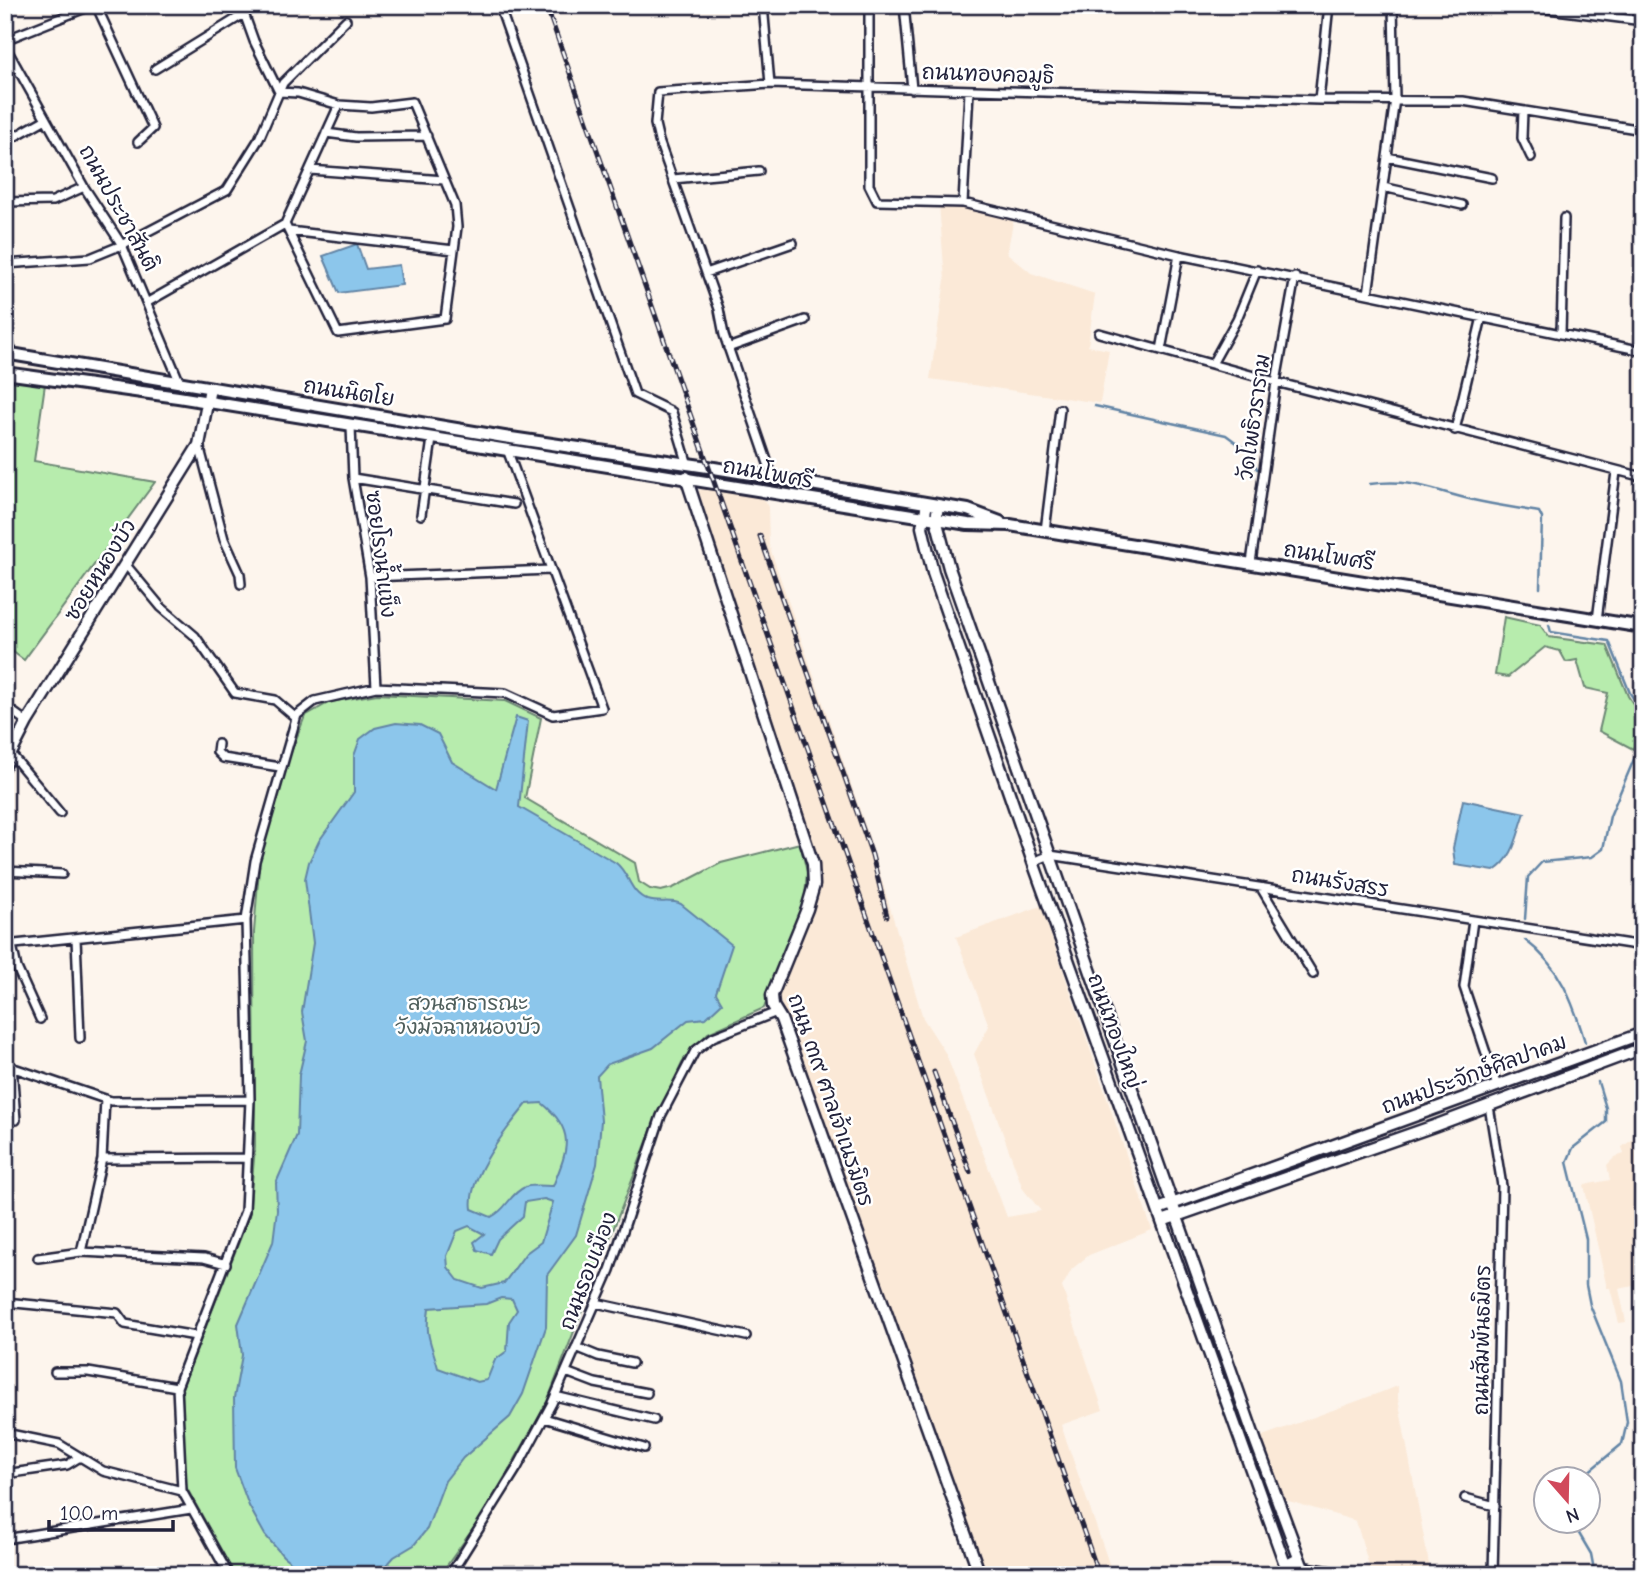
<svg xmlns="http://www.w3.org/2000/svg" width="1648" height="1580" viewBox="0 0 1648 1580" font-family="'Comic Neue','Playpen Sans Thai',sans-serif">
<style>
.built{fill:#fbe9d7}
.green{fill:#b7ecad;stroke:#6c8774;stroke-width:2}
.water{fill:#8cc6eb;stroke:#6284a5;stroke-width:2;fill-rule:evenodd}
.lines{fill:none;stroke-linecap:round;stroke-linejoin:round}
.stream{stroke:#6284a5;stroke-width:2.5}
.street-casing{stroke:#22223b;stroke-width:12}
.secondary-casing{stroke:#22223b;stroke-width:15}
.primary-casing{stroke:#22223b;stroke-width:16}
.street{stroke:#fff;stroke-width:7}
.secondary{stroke:#fff;stroke-width:10}
.primary{stroke:#fff;stroke-width:10}
.rail-casing{stroke:#22223b;stroke-width:5}
.rail{stroke:#fff;stroke-width:2.5;stroke-dasharray:8;stroke-linecap:butt}
.labels{text-anchor:middle;dominant-baseline:central;stroke-width:5;stroke-linejoin:round;paint-order:stroke}
.street-label{font-size:21px;fill:#22223b;stroke:#fff}
.park-label{font-size:21px;fill:#4f5f5d;stroke:#fff}
</style>
<rect width="100%" height="100%" fill="#fdf5ed"/>
<filter id="ink" filterUnits="userSpaceOnUse"><feTurbulence type="fractalNoise" baseFrequency=".0143" numOctaves="2"/><feDisplacementMap in="SourceGraphic" scale="14" xChannelSelector="R" yChannelSelector="G"/><feConvolveMatrix kernelMatrix="1 2 1 2 8 2 1 2 1" color-interpolation-filters="sRGB"/></filter>
<g filter="url(#ink)">
<path class="built" d="M939 204 1014 218 1007 253 1031 273 1095 294 1088 346 1109 350 1100 403 930 379 945 280Z
M705 485 762 496 768 507 769 545 868 834 923 1018 946 1054 1007 1217 1041 1211 1023 1189 974 1054 989 1026 956 937 1041 906 1152 1230 1089 1255 1072 1269 1062 1287 1103 1410 1061 1425 1113 1575H983L778 995 819 884V867L695 495Z
M1643 1132V1299L1633 1286 1619 1289 1626 1322 1619 1323 1610 1288H1607L1584 1185 1610 1180 1607 1165 1615 1157 1624 1154 1622 1147Z
M1398 1386V1399L1431 1575 1371 1573 1356 1521 1282 1499 1260 1437Z"/>
<path class="green" d="M5 378 45 384 34 461 155 482 24 660 5 646Z
M1504 617 1540 625 1549 637 1607 645 1628 696 1643 719 1633 749 1599 731 1608 693 1585 688 1577 660 1566 662 1560 651 1545 647 1508 677 1495 675Z
M377 694 505 701 541 718 525 798 635 863 639 882 650 889 661 891 673 888 721 863 800 843 807 872 805 897 764 1008 708 1033 684 1059 653 1126 545 1407 483 1515 440 1575H235L185 1485 182 1388 249 1216 255 1147 254 932 260 856 280 781 305 716 330 702Z"/>
<path class="water" d="M357 244 366 269 399 265 402 285 339 293 323 256Z
M516 717 528 721 519 807 616 863C630 874 629 893 648 900 660 904 670 899 681 904L732 945 716 993 722 1003 706 1018 688 1020 653 1048 608 1064 597 1076 601 1121 597 1164 576 1235 547 1275 546 1327 523 1394 510 1417 463 1458 445 1481 427 1529 414 1545 394 1557 378 1575H307L283 1556 265 1535 249 1506 235 1468 234 1398 242 1355 238 1324 273 1242 277 1210 276 1183 297 1135 299 1075 307 1041 302 1012 313 943 305 879 309 862 319 841 354 792V756L360 739 375 728 396 723 420 725 438 734 452 762 496 789ZM542 1103C576 1131 568 1149 553 1186 545 1186 532 1184 525 1187 509 1194 507 1210 491 1217L472 1209C467 1177 507 1128 527 1104ZM544 1199 553 1202 541 1242 526 1253 504 1283 482 1288 458 1280 448 1267 447 1256 457 1231 469 1226 484 1234 474 1242 477 1250 491 1254 498 1239 523 1216 525 1202ZM501 1298 512 1299 517 1310 509 1322 507 1351 495 1360 487 1380 477 1382 438 1368C431 1341 425 1338 429 1308L486 1304Z
M1463 800 1525 813C1517 834 1515 858 1494 871L1455 865 1453 848Z"/>
<g class="lines">
<path class="stream" d="M1095 406 1226 435 1249 452 1257 469
M1370 484C1414 478 1433 491 1473 500 1495 505 1517 508 1539 512L1542 518 1540 588
M1549 625 1551 632 1609 641 1630 693 1643 713
M1525 919 1528 877 1542 862 1592 857 1603 849 1610 816 1643 738
M1525 940C1560 966 1573 1002 1585 1042
M1581 1478 1622 1444 1627 1422 1621 1381 1590 1305 1586 1285V1239L1567 1162 1573 1148 1606 1122V1108L1598 1082
M1571 1520 1591 1554 1595 1575"/>
<defs>
<path id="street" d="M96 5 153 128 138 142
M241 5 254 41 279 92 298 93 339 105
M499 5 635 394 672 412 688 465
M763 5 770 84
M869 5V185L877 201 963 203 1179 255 1643 351
M904 5 912 89
M1516 5 1643 21
M5 40 93 5
M5 46 84 187 122 245 180 383
M155 69 244 14
M1319 100 1329 5
M412 102 455 205 457 227 445 319 338 333 285 224 339 105 371 107Z
M1523 111 1522 138 1531 157
M326 133 356 137 427 136
M5 142 46 119
M1387 157 1492 178
M310 170 444 180
M673 179 759 171
M1383 187 1462 205
M5 202 53 201 84 187
M963 203 969 92
M289 231 454 250
M5 264 90 258 122 245 227 190 259 139 283 83 346 20
M706 273 793 243
M1368 294 1395 99 1393 5
M148 302 285 224
M5 317 11 354
M1099 333 1276 382 1643 477
M1561 334 1564 218
M728 348 805 320
M1161 350 1179 255
M1212 364 1237 319 1257 270
M351 426 353 478 370 577 376 687
M1455 430 1482 317
M199 445 224 539 240 574 241 584
M353 478 514 504
M773 478 724 335 719 309 659 141 655 124 658 92 770 84 1319 100 1463 101 1643 130
M421 515 432 439
M1045 531 1060 409
M1251 563 1276 382 1295 277
M126 565 161 607 195 636 235 693 275 700 296 718
M370 577 550 570
M1597 620 1616 472
M5 706 27 722
M218 744 217 752 223 758 280 767
M11 754 60 813
M1033 862 1050 855 1643 946
M5 871 62 874
M1261 888 1313 974
M1473 920 1464 987 1497 1086
M76 938 80 1038
M5 945 246 920
M12 945 17 968 40 1019
M5 1065 111 1101 250 1100
M12 1066 16 1120
M1489 1106 1502 1186 1493 1575
M102 1159 247 1158
M81 1252 102 1159 105 1099
M38 1258 81 1252 204 1258 226 1264
M5 1302 117 1313 125 1324 196 1336
M596 1303 746 1336
M576 1347 598 1356 632 1363
M55 1372H88L177 1387
M566 1372 595 1383 647 1393
M555 1396 654 1420
M544 1418 644 1448
M5 1433 59 1444 103 1471 182 1491
M5 1474 67 1465 80 1457
M1465 1498 1495 1506
M5 1539 191 1509
M214 1575 226 1570
M229 1575 182 1491 177 1387 245 1211 250 1100 246 920 255 861 297 715 315 701 376 687 505 693 553 715 602 708 508 452
M450 1575 517 1468 552 1403 610 1270 661 1116 695 1051 713 1037 777 1012"/>
<path id="secondary" d="M686 477 813 864 814 885 807 909 772 995 773 1006 781 1019 980 1575
M927 504 922 527 933 573 1033 862 1286 1567
M938 506 936 519 949 568 1256 1442 1301 1563
M5 765 27 722 199 445 210 388
M1158 1209 1643 1033
M1162 1221 1434 1126 1643 1048
M1303 1568 1346 1575
M1289 1575 1287 1565 1296 1560 1302 1565 1300 1575"/>
<path id="primary" d="M5 353 504 437 708 467 968 510 1000 522
M5 373 178 397 968 524 1010 525 1643 627"/>
</defs>
<use href="#street" class="street-casing"/>
<use href="#secondary" class="secondary-casing"/>
<use href="#primary" class="primary-casing"/>
<use href="#street" class="street"/>
<use href="#secondary" class="secondary"/>
<use href="#primary" class="primary"/>
<defs>
<path id="rail" d="M546 5 1099 1575
M760 536 872 855 887 916
M934 1072 970 1172"/>
</defs>
<use href="#rail" class="rail-casing"/>
<use href="#rail" class="rail"/>
</g>
</g>
<g class="labels">
<g class="street-label">
<text transform="translate(988 74) rotate(2)">ถนนทองคอมูธิ</text>
<text transform="translate(119 208) rotate(61)">ถนนประชาสันติ</text>
<text transform="translate(349 392) rotate(9)">ถนนนิตโย</text>
<text transform="translate(1254 417) rotate(-82)">วัดโพธิวราราม</text>
<text transform="translate(768 473) rotate(10)">ถนนโพศรี</text>
<text transform="translate(381 554) rotate(83)">ซอยโรงน้ำแข็ง</text>
<text transform="translate(1329 556) rotate(9)">ถนนโพศรี</text>
<text transform="translate(100 570) rotate(-58)">ซอยหนองบัว</text>
<text transform="translate(1340 882) rotate(9)">ถนนรังสรร</text>
<text transform="translate(1115 1031) rotate(70)">ถนนทองใหญ่</text>
<text transform="translate(1474 1074) rotate(-20)">ถนนประจักษ์ศิลปาคม</text>
<text transform="translate(831 1100) rotate(71)">ถนน ๓๙ ศาลเจ้าเนรมิตร</text>
<text transform="translate(588 1271) rotate(-69)">ถนนรอบเมือง</text>
<text transform="translate(1482 1340) rotate(-89)">ถนนสัมพันธมิตร</text>
</g>
<g class="park-label">
<text x="468" y="1003">สวนสาธารณะ<tspan x="468" dy="24">วังมัจฉาหนองบัว</tspan></text>
</g>
</g>
<rect width="1648" height="1580" fill="none" stroke="#fff" stroke-width="28"/>
<rect x="14" y="14" width="1620" height="1552" fill="none" stroke="#22223b" stroke-width="2.5" filter="url(#ink)"/>
<g transform="translate(1567 1500) rotate(160)"><circle r="33" fill="#ffffff" stroke="#a7a7b1" stroke-width="2"/>
<path d="M0-5L12 26L0 18L-12 26Z" fill="#d1495b"/>
<text y="-10" font-size="19" font-weight="bold" text-anchor="middle" fill="#22223b">N</text>
</g>
<path d="M49 1520v10h124v-10" fill="none" stroke="#22223b" stroke-width="3.5"/>
<text x="60" y="1520" font-size="21" fill="#22223b" stroke="#ffffff" stroke-width="5" paint-order="stroke">100 m</text>
</svg>
